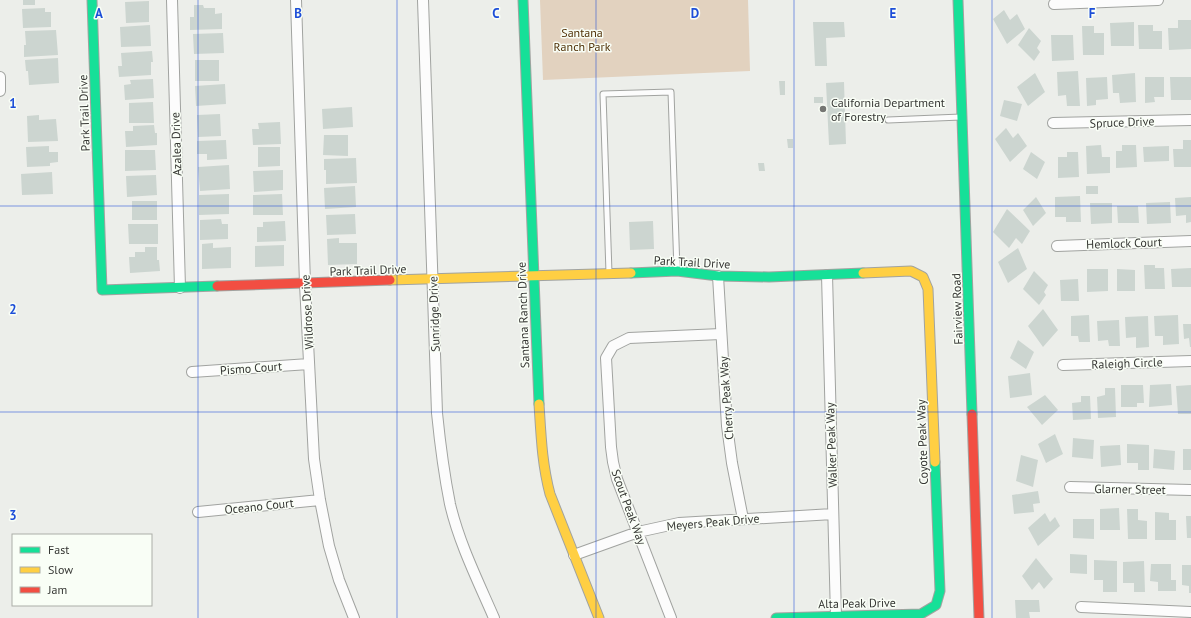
<svg xmlns="http://www.w3.org/2000/svg" width="1191" height="618" viewBox="0 0 1191 618" font-family="'PT Sans',sans-serif">
<style>
.green{fill:#e2d2bf}
.building{fill:#ccd5d0}
.lines{fill:none;stroke-linecap:round;stroke-linejoin:round}
.lane-casing{stroke:#a1a3a0;stroke-width:7}
.street-casing{stroke:#a1a3a0;stroke-width:12}
.fast-casing{stroke:#a1a3a0;stroke-width:11}
.slow-casing{stroke:#a1a3a0;stroke-width:11}
.jam-casing{stroke:#a1a3a0;stroke-width:11}
.lane{stroke:#fcfcfc;stroke-width:5}
.street{stroke:#fcfcfc;stroke-width:10}
.fast{stroke:#16e098;stroke-width:9}
.slow{stroke:#ffcf43;stroke-width:9}
.jam{stroke:#f24e42;stroke-width:9}
.grid{fill:none;stroke:#1d4ed8;stroke-width:1;stroke-opacity:0.55}
.poi-dot{fill:#757673;stroke:#f9fef6;stroke-width:1.5}
.labels{text-anchor:middle;dominant-baseline:central;stroke-width:3;stroke-linejoin:round;paint-order:stroke}
.park-label{font-size:12px;fill:#513208;stroke:#f9fef6}
.poi-label{font-size:12px;fill:#353633;stroke:#f9fef6;text-anchor:start}
.street-label{font-size:12px;fill:#353633;stroke:#f9fef6}
.grid-label{font-size:13px;text-anchor:middle;font-weight:bold;fill:#1d4ed8;stroke:#f9fef6;stroke-width:3;stroke-linejoin:round;paint-order:stroke}
</style>
<rect width="100%" height="100%" fill="#eceeea"/>
<path class="green" d="M540 0H748L750 71 543 80Z"/>
<path class="building" d="M23 0H35V5H23Z
M149 1V22L126 23 125 2Z
M194 5H203L204 8H215V14L222 13V29L190 30V17H194Z
M45 8V12H51V27L23 28 22 9Z
M1004 10 1010 20 1017 14 1025 29 1007 44 993 19Z
M1178 20H1191V49L1169 50 1168 28H1178Z
M813 22H844L845 37 826 38 827 66H815Z
M1134 22V46H1111L1110 23Z
M150 25 151 46 121 47 120 27Z
M1138 25H1153V31H1162V49H1139Z
M1082 26H1094V33H1104V55H1083Z
M1029 28 1041 41 1037 48 1040 52 1034 61 1018 45Z
M56 30 58 55 24 57V45H26L25 31Z
M223 33 224 53 194 54 193 34Z
M1051 35H1073L1074 60 1052 61Z
M152 51 153 62H151V75L119 77 118 66H122L121 53Z
M58 58 59 83 29 85 28 71H26L25 60Z
M195 60H219V81H195Z
M1078 71 1080 106H1067L1066 95 1058 96 1057 72Z
M1035 73 1045 92 1028 106 1017 87Z
M1135 73 1136 102 1120 103 1119 93H1113L1112 75Z
M1107 77 1108 99 1096 100V105L1087 106 1086 78Z
M1145 77H1164V97H1154L1155 102 1145 103Z
M1170 77H1191V100H1171Z
M153 79 154 98 125 100 124 85 131 84 130 80Z
M779 81H785V95H780Z
M844 82 846 144 829 145 826 83Z
M225 84 226 104 196 106 195 86Z
M814 97H823V103H814Z
M1004 100 1022 104 1017 121 1000 116Z
M153 102 154 123H129V103Z
M352 107 353 127 323 129 322 109Z
M220 114 221 136 198 137 197 115Z
M39 115V120L56 119 58 141 28 142 27 116Z
M280 122 281 144 253 145 252 129H259L258 123Z
M154 125 155 133H157V145L126 147 125 131H133V126Z
M1006 128 1013 138 1018 133 1027 146 1010 162 995 139Z
M324 135H348V156L323 155Z
M787 139H793V148H788Z
M226 140 227 159 207 160V154H197V141Z
M1183 140H1191V167H1174L1173 149H1183Z
M1101 145 1102 157H1110V173L1087 174 1086 146Z
M1122 145H1136L1137 167 1116 168V151H1122Z
M49 146V152H58V162L50 163V166L27 167 26 147Z
M1169 146V161L1144 162 1143 147Z
M258 147H280V166L258 167Z
M125 150H155L156 170 125 171Z
M1031 152 1045 162 1037 179 1023 169Z
M1067 152H1078L1079 177 1058 178V157H1067Z
M356 158 357 183 326 184V170H324V159Z
M758 163H764L765 171H759Z
M229 165 230 189 200 191 198 167Z
M283 170V190L254 192 253 171Z
M52 172 53 194 22 195 21 174Z
M156 175 157 195 127 197 126 176Z
M355 186 356 207 325 209 324 188Z
M1086 186H1098V194H1086Z
M229 194V214L199 215V195Z
M282 194 283 215H253V195Z
M1080 196 1081 222H1066V217H1055V197Z
M1036 197 1046 213 1033 226 1023 210Z
M1191 197V222L1186 223V215L1176 216 1175 198Z
M132 201H157V220H132Z
M1170 202 1171 223 1147 224 1146 203Z
M1090 203H1112V223L1091 224Z
M1117 206H1138L1139 223H1118Z
M1007 209 1030 231 1022 244 1016 238 1009 248 993 232Z
M355 214 356 234 327 235 326 215Z
M221 219 222 224H228V239L200 240V220Z
M285 221 286 241 257 242V227H263V222Z
M653 221 654 249 630 250 629 222Z
M128 224H158V244H129Z
M339 238V243H357V264L328 265 327 239Z
M213 243V248L231 247V268L202 269V244Z
M284 245V266L255 267V246Z
M145 247H157V260H159L160 271 130 273 129 257H135V252H145Z
M1018 248 1027 269 1008 283 998 262Z
M1144 265H1155V268H1164L1165 289H1145Z
M1191 268V287H1172L1171 269Z
M1087 269H1108V291L1087 292Z
M1117 269 1135 270V291H1117Z
M1034 271 1048 285 1044 292 1046 295 1039 305 1023 289Z
M1078 279 1079 301H1061L1060 280Z
M1043 309 1058 330 1043 347 1028 326Z
M1089 315 1090 342H1079L1078 336H1071V316Z
M1178 315 1179 344 1163 345V336H1155L1154 316Z
M1148 316 1149 347 1136 348V337L1126 338 1125 317Z
M1119 320 1120 346H1109L1108 340 1098 341 1097 321Z
M1183 324H1191V347H1190L1189 338 1184 339Z
M1018 340 1034 352 1026 369 1010 358Z
M1030 373 1032 395 1010 398 1008 376Z
M1171 384 1172 405 1149 407 1150 385Z
M1121 385H1143L1144 403H1137V407H1121Z
M1191 385V414H1178L1176 386Z
M1105 388H1115L1116 417 1098 418 1097 397 1105 395Z
M1045 395 1058 410 1042 425 1027 407Z
M1081 396H1090L1091 419 1073 420 1072 403 1081 402Z
M1055 434 1063 454 1046 463 1038 444Z
M1073 438 1094 440 1093 459 1072 457Z
M1127 444 1149 445V470H1138V463H1127Z
M1120 445 1121 465 1101 467 1100 446Z
M1154 449 1175 451 1174 470 1153 468Z
M1183 449H1191V470H1183Z
M1021 455 1038 460 1033 487 1016 481Z
M1038 491 1040 503 1033 504 1034 512 1014 514 1012 495Z
M1119 508 1120 530H1100V509Z
M1127 509H1138V520L1147 521V539H1128Z
M1155 512 1169 513V520H1176V540H1155Z
M1045 513 1050 522 1055 517 1060 526 1038 546 1028 528Z
M1186 516H1191V538H1187Z
M1073 519H1094V539L1073 538Z
M1070 554 1087 555V574L1070 573Z
M1036 558 1053 579 1044 589 1039 582 1032 590 1022 576Z
M1094 560 1117 561V592H1103V580H1094Z
M1144 561 1145 592H1134V583H1123V562Z
M1151 564H1171V580H1176V591H1158V582L1150 581Z
M1182 565H1191V593H1189V586L1182 585Z
M1015 600H1039L1040 612H1029L1030 618H1016Z"/>
<g class="lines">
<defs>
<path id="lane" d="M888 120 961 117
M609 273 603 94 671 92 677 271"/>
<path id="street" d="M172 0 180 288
M296 0 305 284 314 459 320 500 329 546 339 580 354 618
M423 0 437 413C440 443 444 474 450 504 459 543 478 581 494 618
M1054 4 1158 0
M0 77V91
M1053 123 1191 120
M1057 246 1191 241
M827 275 836 616
M718 276 727 426 732 463 743 519
M1063 365 1191 361
M192 372 309 364
M1070 487 1191 490
M198 512 320 500
M574 555 638 532 679 523 833 514
M1081 607 1191 612
M671 618 617 479 613 462 611 447 606 358 613 346 629 338 721 334"/>
<path id="fast" d="M92 0 102 290 217 286
M523 0 539 404
M958 0 972 414
M631 273 677 271 718 276 769 277 863 273
M776 618 921 614 936 605 940 591 935 462"/>
<path id="slow" d="M863 273 911 271 923 277 928 289 935 462
M390 280 631 273
M539 404C541 435 542 464 550 494L599 618"/>
<path id="jam" d="M217 286 390 280
M972 414 979 618"/>
</defs>
<use href="#lane" class="lane-casing"/>
<use href="#street" class="street-casing"/>
<use href="#fast" class="fast-casing"/>
<use href="#slow" class="slow-casing"/>
<use href="#jam" class="jam-casing"/>
<use href="#lane" class="lane"/>
<use href="#street" class="street"/>
<use href="#fast" class="fast"/>
<use href="#slow" class="slow"/>
<use href="#jam" class="jam"/>
</g>
<path class="grid" d="M198 0V618M397 0V618M596 0V618M794 0V618M992 0V618M0 206H1191M0 412H1191"/>
<circle class="poi-dot" cx="823" cy="109" r="4"/>
<g class="labels">
<g class="park-label">
<text x="582" y="32">Santana<tspan x="582" dy="14">Ranch Park</tspan></text>
</g>
<g class="poi-label">
<text x="831" y="102">California Department<tspan x="831" dy="14">of Forestry</tspan></text>
</g>
<g class="street-label">
<text transform="translate(84 113) rotate(-92)">Park Trail Drive</text>
<text transform="translate(1122 122) rotate(-2)">Spruce Drive</text>
<text transform="translate(176 144) rotate(-92)">Azalea Drive</text>
<text transform="translate(1124 243) rotate(-2)">Hemlock Court</text>
<text transform="translate(692 262) rotate(3)">Park Trail Drive</text>
<text transform="translate(368 270) rotate(-2)">Park Trail Drive</text>
<text transform="translate(957 309) rotate(-92)">Fairview Road</text>
<text transform="translate(307 312) rotate(-93)">Wildrose Drive</text>
<text transform="translate(434 314) rotate(-92)">Sunridge Drive</text>
<text transform="translate(523 315) rotate(-92)">Santana Ranch Drive</text>
<text transform="translate(1127 363) rotate(-2)">Raleigh Circle</text>
<text transform="translate(251 368) rotate(-4)">Pismo Court</text>
<text transform="translate(726 398) rotate(-94)">Cherry Peak Way</text>
<text transform="translate(922 442) rotate(-92)">Coyote Peak Way</text>
<text transform="translate(831 445) rotate(-92)">Walker Peak Way</text>
<text transform="translate(1130 489) rotate(1)">Glarner Street</text>
<text transform="translate(259 506) rotate(-6)">Oceano Court</text>
<text transform="translate(629 507) rotate(70)">Scout Peak Way</text>
<text transform="translate(713 522) rotate(-5)">Meyers Peak Drive</text>
<text transform="translate(857 603) rotate(-1)">Alta Peak Drive</text>
</g>
</g>
<g class="grid-label">
<text x="99" y="18">A</text>
<text x="298" y="18">B</text>
<text x="496" y="18">C</text>
<text x="695" y="18">D</text>
<text x="893" y="18">E</text>
<text x="1092" y="18">F</text>
<text x="13" y="108">1</text>
<text x="13" y="314">2</text>
<text x="13" y="520">3</text>
</g>
<rect x="12" y="534" width="140" height="72" fill="#f9fef6" stroke="#abaea8"/>
<rect x="20" y="547" width="20" height="6" fill="#16e098" stroke="#abaea8"/>
<text x="48" y="554" font-size="12" fill="#353633">Fast</text>
<rect x="20" y="567" width="20" height="6" fill="#ffcf43" stroke="#abaea8"/>
<text x="48" y="574" font-size="12" fill="#353633">Slow</text>
<rect x="20" y="587" width="20" height="6" fill="#f24e42" stroke="#abaea8"/>
<text x="48" y="594" font-size="12" fill="#353633">Jam</text>
</svg>
